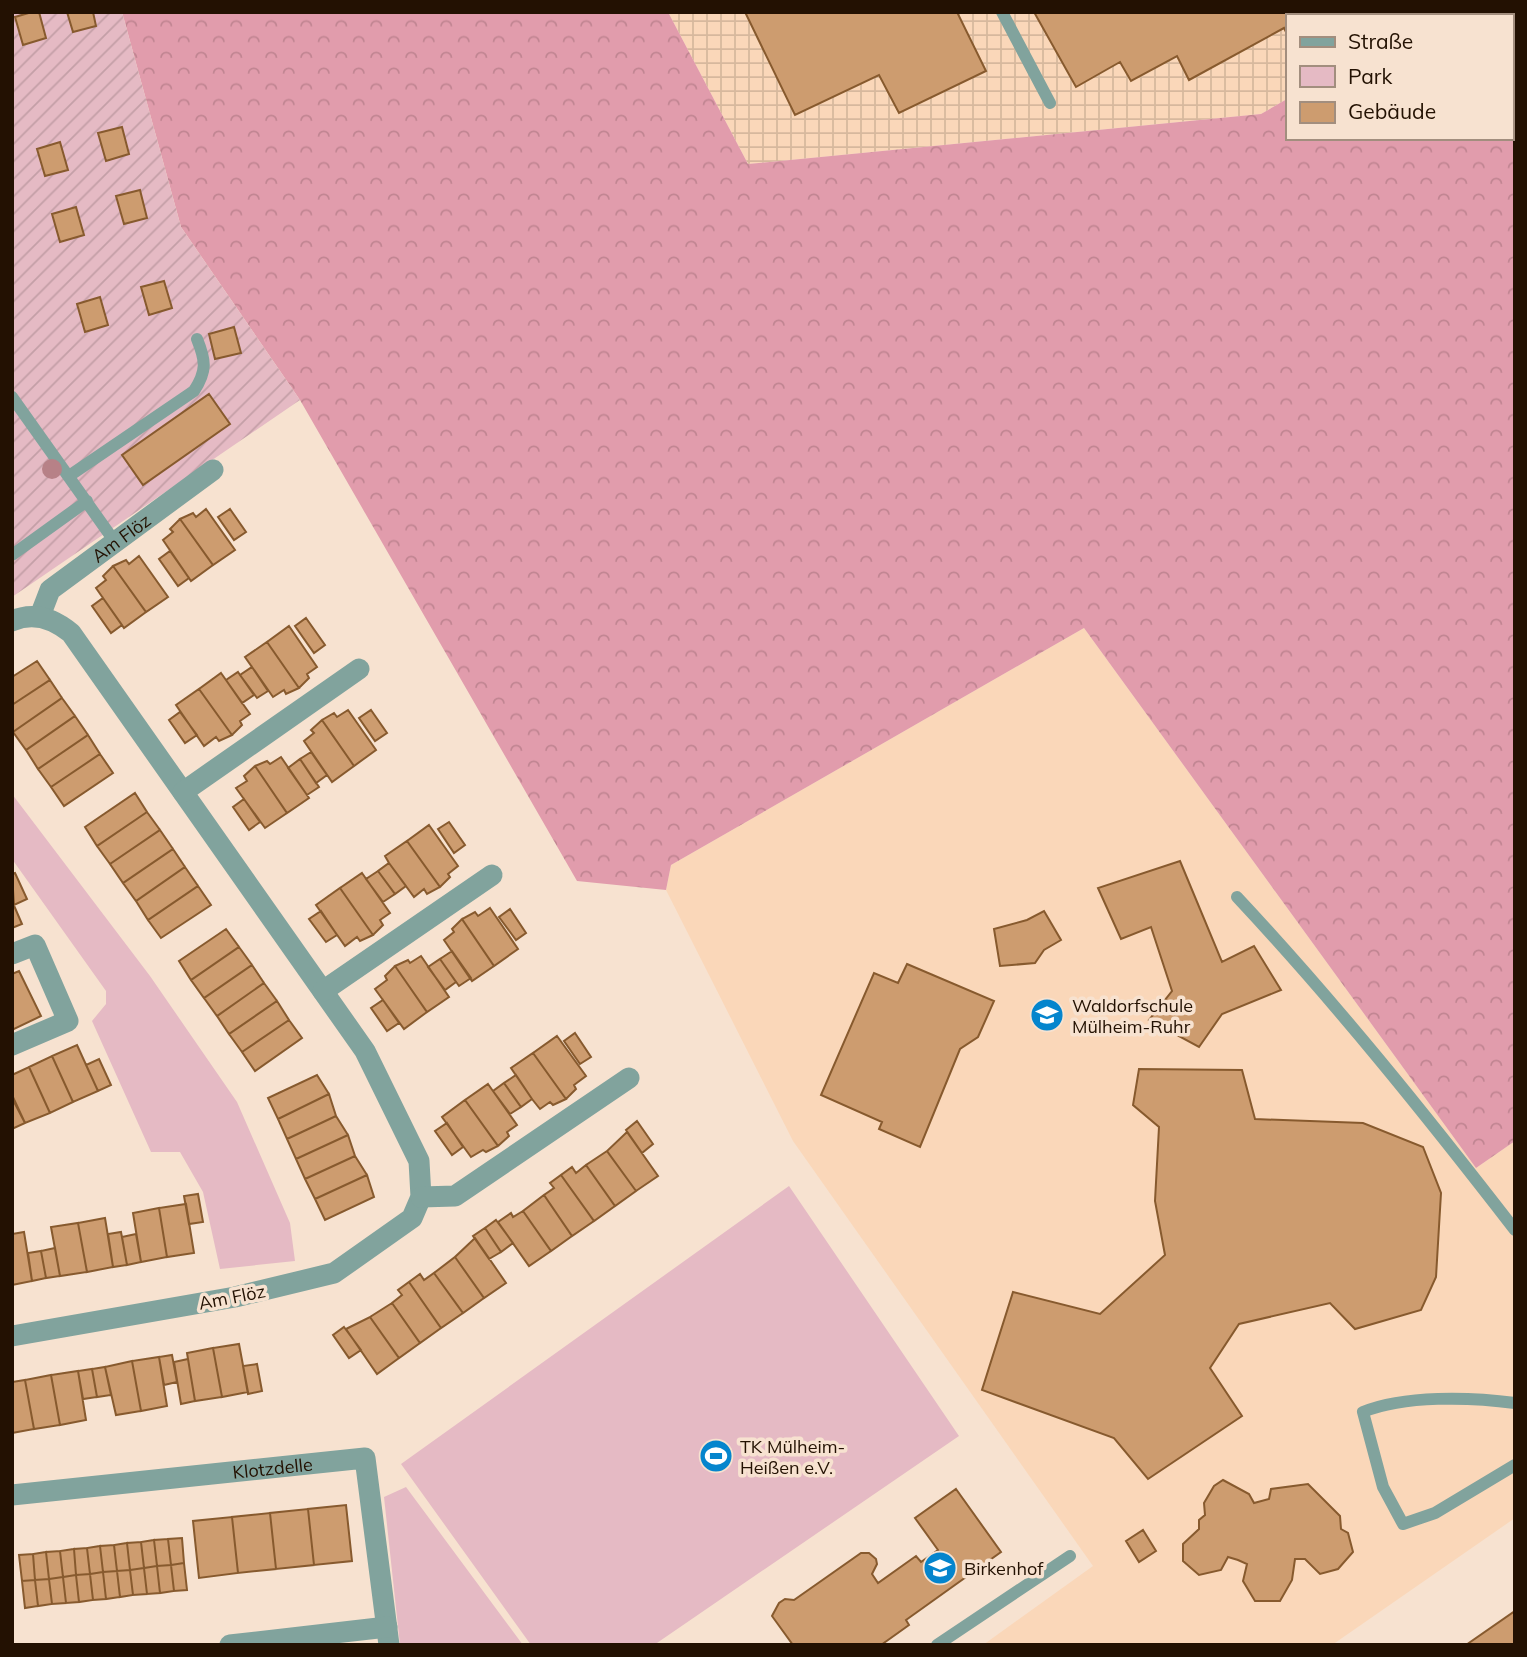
<svg xmlns="http://www.w3.org/2000/svg" width="1527" height="1657" viewBox="0 0 1527 1657" font-family="Mulish,sans-serif">
<style>
.built{fill:#fad7b9}
.industrial{fill:url(#industrial-grid)}
.forest{fill:url(#forest-crowns)}
.park{fill:#e5bac4}
.garden{fill:url(#garden-furrows)}
.building{fill:#cd9c6f;stroke:#875a2e;stroke-width:2}
.lines{fill:none;stroke-linecap:round;stroke-linejoin:round}
.lane{stroke:#81a39d;stroke-width:12}
.street{stroke:#81a39d;stroke-width:21}
.tree{fill:#b78187}
.labels{text-anchor:middle;dominant-baseline:central;stroke-width:7;stroke-linejoin:round;paint-order:stroke}
.street-label{font-size:18px;fill:#231102;stroke:#f7e2d0}
.poi-label{font-size:18px;fill:#231102;stroke:#f7e2d0;text-anchor:start}
</style>
<defs>
<pattern id="industrial-grid" width="8" height="8" patternUnits="userSpaceOnUse" patternTransform="scale(1.75)"><rect width="8" height="8" fill="#fad7b9"/><path d="M0 4h8M4 0v8" fill="none" stroke="#d6b89d"/></pattern>
<pattern id="forest-crowns" width="20" height="18" patternUnits="userSpaceOnUse" patternTransform="scale(1.75)"><rect width="20" height="18" fill="#e19cac"/><path d="M2 6a3 3 0 1 1 6 0M12 15a3 3 0 1 1 6 0" fill="none" stroke="#c18592"/></pattern>
<pattern id="garden-furrows" width="10" height="10" patternUnits="userSpaceOnUse" patternTransform="scale(1.75)"><rect width="10" height="10" fill="#e5bac4"/><path d="M-1 1l2-2M0 10L10 0M9 11l2-2" fill="none" stroke="#c49fa7"/></pattern>
</defs>
<rect width="100%" height="100%" fill="#f7e2d0"/>
<path class="built" d="M1084 628 1476 1168 1515 1141V1518L1332 1645H983L1093 1566 793 1141 666 890 671 865Z"/>
<path class="industrial" d="M668 12H1434L1428 16H1287V99L1261 114 748 164Z"/>
<path class="forest" d="M122 12H668L748 164 1261 114 1287 99V138H1511V16H1428L1434 12H1515V1141L1476 1168 1084 628 671 865 666 890 577 881 300 400 181 227Z"/>
<path class="park" d="M12 794 150 976 237 1102 290 1223 295 1261 220 1269 203 1192 180 1152H151L92 1021 106 1004V991L12 859Z
M789 1186 959 1436 654 1645H531L401 1464Z
M406 1487 523 1645H400L384 1497Z"/>
<path class="garden" d="M12 12H122L181 227 300 400 12 597Z"/>
<path class="building" d="M32 12H39L46 38 23 45 15 17Z
M67 12H93L96 26 73 32Z
M745 12H957L986 71 899 113 879 75 795 115Z
M1034 12H1372L1374 16H1287V34L1284 28 1189 80 1177 56 1131 81 1120 62 1076 87Z
M122 127 129 154 106 161 98 133Z
M60 142 68 170 45 176 37 149Z
M140 190 147 218 124 224 116 196Z
M76 207 84 235 60 242 52 214Z
M164 281 172 308 149 315 141 287Z
M100 297 108 325 85 332 77 304Z
M234 327 241 353 215 359 209 334Z
M209 394 230 424 143 485 122 455Z
M206 509 235 550 213 565 180 519 193 513 196 517Z
M230 509 246 532 234 540 218 517Z
M180 519 213 565 191 581 163 540 173 532 170 529Z
M170 551 189 578 178 586 159 559Z
M139 556 168 597 146 612 113 566 126 560 129 564Z
M113 566 146 612 124 628 96 588 106 580 103 576Z
M103 598 122 625 111 633 92 606Z
M306 618 325 645 314 653 295 626Z
M289 626 317 667 307 674 309 678 299 688 267 642Z
M267 642 299 688 286 694 284 690 273 697 245 657Z
M37 661 50 680 12 705V677Z
M252 667 268 691 257 698 240 675Z
M238 672 254 695 242 703 226 680Z
M221 673 250 714 240 721 242 725 232 735 199 689Z
M50 680 62 698 13 732 12 705Z
M199 689 232 735 219 741 216 737 204 746 176 705Z
M62 698 75 716 26 750 13 732Z
M348 710 376 750 354 766 322 720 334 713 337 717Z
M371 710 387 733 375 741 359 718Z
M180 712 197 735 185 743 169 720Z
M75 716 88 735 38 769 26 750Z
M322 720 354 766 332 782 304 741 314 733 311 730Z
M88 735 100 754 51 787 38 769Z
M311 752 327 775 316 783 300 759Z
M100 754 113 773 64 806 51 787Z
M281 757 309 798 287 813 255 766 267 761 270 764Z
M300 759 319 787 307 795 288 768Z
M255 766 287 813 265 828 236 788 247 781 244 776Z
M135 793 147 812 97 846 85 827Z
M244 799 260 822 249 830 233 807Z
M147 812 160 830 110 864 97 846Z
M449 822 465 845 454 853 438 829Z
M429 825 458 866 448 874 450 877 440 887 407 841Z
M160 830 173 849 123 883 110 864Z
M407 841 440 887 427 894 424 889 414 897 389 863 385 856Z
M173 849 185 867 136 901 123 883Z
M1180 861 1222 962 1254 946 1281 990 1222 1014 1199 1047 1149 1020 1172 991 1151 927 1121 939 1098 888Z
M389 863 406 886 395 894 378 871Z
M185 867 198 886 148 920 136 901Z
M378 871 395 894 383 902 366 879Z
M15 873 27 899 14 905 12 874Z
M362 873 390 913 380 920 383 925 373 935 340 888Z
M198 886 211 905 161 938 148 920Z
M340 888 373 935 360 941 357 937 345 946 316 905Z
M12 901 22 924 12 928Z
M490 908 518 949 494 966 462 919 475 912 478 916Z
M510 909 526 933 516 940 499 917Z
M321 911 337 935 326 942 309 919Z
M1044 911 1061 940 1044 950 1035 963 1000 966 994 929 1027 920Z
M462 919 494 966 472 981 444 940 454 932 452 929Z
M226 929 239 947 191 980 179 961Z
M239 947 252 965 204 998 191 980Z
M452 951 471 978 459 986 440 959Z
M421 956 449 997 427 1012 395 966 408 960 410 963Z
M440 959 456 982 445 990 428 967Z
M907 964 994 1001 978 1037 960 1049 920 1147 879 1129 882 1122 821 1095 874 973 898 983Z
M252 965 264 983 217 1016 204 998Z
M395 966 427 1012 404 1029 375 989 387 980 385 976Z
M19 971 41 1016 12 1030V974Z
M264 983 277 1001 229 1034 217 1016Z
M383 1000 399 1023 387 1031 371 1008Z
M277 1001 289 1020 242 1052 229 1034Z
M289 1020 302 1038 255 1071 242 1052Z
M575 1033 591 1057 580 1064 564 1041Z
M557 1036 586 1076 574 1085 576 1089 566 1099 533 1053Z
M77 1045 98 1091 73 1102 52 1056Z
M533 1053 566 1099 553 1105 550 1102 540 1109 532 1099 511 1068Z
M52 1056 73 1102 50 1113 29 1067Z
M99 1059 111 1085 98 1091 86 1065Z
M29 1067 50 1113 25 1123 12 1095V1075Z
M1139 1069 1242 1070 1255 1119 1363 1123 1423 1147 1441 1193 1436 1277 1421 1310 1355 1329 1330 1303 1239 1324 1210 1368 1242 1416 1148 1479 1114 1438 982 1390 1013 1292 1100 1314 1165 1255 1155 1201 1159 1127 1133 1105Z
M317 1075 329 1094 278 1119 268 1098Z
M516 1075 532 1099 521 1107 504 1083Z
M504 1083 521 1107 510 1114 493 1091Z
M488 1084 517 1125 507 1132 509 1136 498 1146 465 1100Z
M329 1094 336 1116 287 1139 278 1119Z
M12 1098 25 1123 12 1129Z
M465 1100 498 1146 486 1152 483 1150 471 1157 442 1117Z
M336 1116 348 1135 296 1159 287 1139Z
M637 1121 653 1144 642 1153 626 1130Z
M447 1123 463 1147 452 1155 435 1131Z
M627 1132 658 1176 636 1191 607 1151Z
M348 1135 355 1156 305 1179 296 1159Z
M607 1151 636 1191 615 1206 586 1165Z
M355 1156 367 1175 315 1199 305 1179Z
M586 1165 615 1206 594 1221 561 1175 572 1167 576 1173Z
M367 1175 374 1197 325 1220 315 1199Z
M561 1175 594 1221 572 1236 544 1195 554 1188 550 1183Z
M198 1194 203 1222 189 1224 184 1196Z
M544 1195 572 1236 551 1251 523 1211Z
M186 1204 194 1253 167 1257 159 1208Z
M159 1208 167 1257 141 1262 133 1213Z
M523 1211 551 1251 529 1266 498 1222 511 1213 513 1217Z
M105 1218 113 1267 87 1272 78 1223Z
M496 1220 513 1243 501 1252 485 1228Z
M78 1223 87 1272 60 1276 51 1227Z
M485 1228 501 1252 489 1259 473 1236Z
M24 1232 32 1281 12 1285V1234Z
M121 1232 127 1265 113 1267 108 1234Z
M136 1234 141 1262 127 1265 122 1237Z
M475 1238 506 1283 484 1298 455 1257Z
M55 1248 60 1276 46 1278 41 1251Z
M41 1251 46 1278 32 1281 28 1253Z
M455 1257 484 1298 463 1313 434 1273Z
M434 1273 463 1313 441 1328 409 1282 420 1274 424 1280Z
M409 1282 441 1328 420 1343 392 1303 402 1295 398 1290Z
M392 1303 420 1343 399 1358 370 1317Z
M370 1317 399 1358 377 1374 346 1329Z
M344 1327 361 1350 349 1358 333 1335Z
M239 1344 248 1392 222 1397 213 1348Z
M213 1348 222 1397 195 1401 187 1353Z
M172 1355 177 1382 164 1385 159 1357Z
M159 1357 167 1406 141 1411 132 1361Z
M188 1359 195 1401 181 1404 174 1362Z
M132 1361 141 1411 116 1415 105 1367Z
M257 1364 262 1391 248 1394 243 1366Z
M105 1367 111 1395 97 1397 92 1369Z
M92 1369 97 1397 83 1399 78 1371Z
M78 1371 86 1420 60 1425 51 1375Z
M51 1375 60 1425 34 1429 25 1380Z
M25 1380 34 1429 12 1433V1382Z
M1223 1480 1249 1494 1254 1503 1269 1499 1271 1489 1308 1484 1340 1516 1341 1529 1348 1533 1353 1552 1338 1569 1320 1574 1305 1559H1295L1292 1580 1280 1601H1255L1243 1581 1247 1564 1238 1560 1228 1557 1221 1570 1199 1575 1183 1561V1544L1199 1529V1520L1205 1515 1204 1503 1214 1486Z
M956 1489 1001 1552 906 1620 909 1625 881 1645H793L772 1616 779 1603 785 1599 794 1600 861 1553H869L876 1559 877 1564 872 1574 878 1583 916 1556 921 1562 938 1550 915 1518Z
M346 1505 352 1561 314 1565 308 1509Z
M308 1509 314 1565 276 1569 270 1513Z
M270 1513 276 1569 238 1573 232 1517Z
M232 1517 238 1573 199 1578 193 1521Z
M1143 1530 1156 1551 1139 1562 1126 1541Z
M182 1538 184 1563 171 1565 168 1539Z
M168 1539 171 1565 157 1566 154 1540Z
M154 1540 157 1566 144 1568 141 1542Z
M141 1542 144 1568 130 1570 127 1543Z
M127 1543 130 1570 117 1571 114 1545Z
M114 1545 117 1571 103 1572 100 1546Z
M100 1546 103 1572 90 1574 87 1548Z
M87 1548 90 1574 76 1575 74 1549Z
M74 1549 76 1575 63 1577 60 1551Z
M60 1551 63 1577 49 1579 46 1552Z
M46 1552 49 1579 35 1580 33 1554Z
M33 1554 35 1580 22 1581 19 1555Z
M184 1563 187 1590 174 1591 171 1565Z
M171 1565 174 1591 160 1593 157 1566Z
M157 1566 160 1593 147 1594 144 1568Z
M144 1568 147 1594 133 1595 130 1570Z
M130 1570 133 1595 120 1597 117 1571Z
M117 1571 120 1597 106 1599 103 1572Z
M103 1572 106 1599 93 1600 90 1574Z
M90 1574 93 1600 79 1602 76 1575Z
M76 1575 79 1602 66 1603 63 1577Z
M63 1577 66 1603 52 1604 49 1579Z
M49 1579 52 1604 38 1606 35 1580Z
M35 1580 38 1606 25 1608 22 1581Z
M1515 1611V1645H1466Z"/>
<g class="lines">
<path class="lane" d="M1002 12 1050 103
M12 397 115 542
M69 476 194 391C207 371 206 361 197 339
M12 555 87 501
M1237 897C1336 1003 1426 1115 1515 1230
M1515 1403C1471 1397 1404 1395 1363 1412L1383 1487 1403 1524 1435 1513 1515 1465
M937 1645 1070 1556"/>
<g class="street">
<path id="s1" d="M40 616 50 590 213 470"/>
<path d="M12 621C34 611 54 619 71 633L365 1051 419 1161 421 1197 412 1218 334 1273 235 1297 12 1336"/>
<path d="M183 792 359 669"/>
<path d="M12 954 35 945 68 1021 12 1045"/>
<path d="M323 991 492 875"/>
<path d="M421 1197 455 1196 629 1078"/>
<path id="s2" d="M12 1495 365 1458 389 1645"/>
<path d="M230 1645 387 1627"/>
</g>
</g>
<circle class="tree" cx="52" cy="469" r="10"/>
<defs>
<symbol id="school-disc" viewBox="-11 -11 22 22"><circle r="9.5" fill="#0585cd" stroke="#f7e2d0"/><path d="M0-5L7-2L0 1L-7-2ZM-4 1L0 2.5L4 1V4Q0 6-4 4Z" fill="#fff"/></symbol>
<symbol id="stadium-disc" viewBox="-11 -11 22 22"><circle r="9.5" fill="#0585cd" stroke="#f7e2d0"/><path d="M0-5a6.5 5 0 1 0 0 10a6.5 5 0 1 0 0-10ZM-3.5-1.8h7v3.6h-7Z" fill="#fff"/></symbol>
</defs>
<g fill-rule="evenodd">
<use href="#school-disc" x="1028" y="996" width="38" height="38"/>
<use href="#stadium-disc" x="697" y="1437" width="38" height="38"/>
<use href="#school-disc" x="921" y="1549" width="38" height="38"/>
</g>
<g class="labels">
<g class="street-label">
<text stroke="none"><textPath href="#s1" startOffset="116">Am Flöz</textPath></text>
<text transform="translate(232 1297) rotate(-11)">Am Flöz</text>
<text stroke="none"><textPath href="#s2" startOffset="262">Klotzdelle</textPath></text>
</g>
<g class="poi-label">
<text x="1072" y="1005">Waldorfschule<tspan x="1072" dy="21">Mülheim-Ruhr</tspan></text>
<text x="740" y="1446">TK Mülheim-<tspan x="740" dy="21">Heißen e.V.</tspan></text>
<text x="964" y="1568">Birkenhof</text>
</g>
</g>
<rect width="1527" height="1657" fill="none" stroke="#231102" stroke-width="28"/>
<rect x="1286" y="14" width="228" height="126" fill="#f7e2d0" stroke="#a28e7e" stroke-width="2"/>
<rect x="1300" y="37" width="35" height="10" fill="#81a39d" stroke="#a28e7e" stroke-width="2"/>
<text x="1348" y="49" font-size="21" fill="#231102">Straße</text>
<rect x="1300" y="66" width="35" height="21" fill="#e5bac4" stroke="#a28e7e" stroke-width="2"/>
<text x="1348" y="84" font-size="21" fill="#231102">Park</text>
<rect x="1300" y="102" width="35" height="21" fill="#cd9c6f" stroke="#a28e7e" stroke-width="2"/>
<text x="1348" y="119" font-size="21" fill="#231102">Gebäude</text>
</svg>
